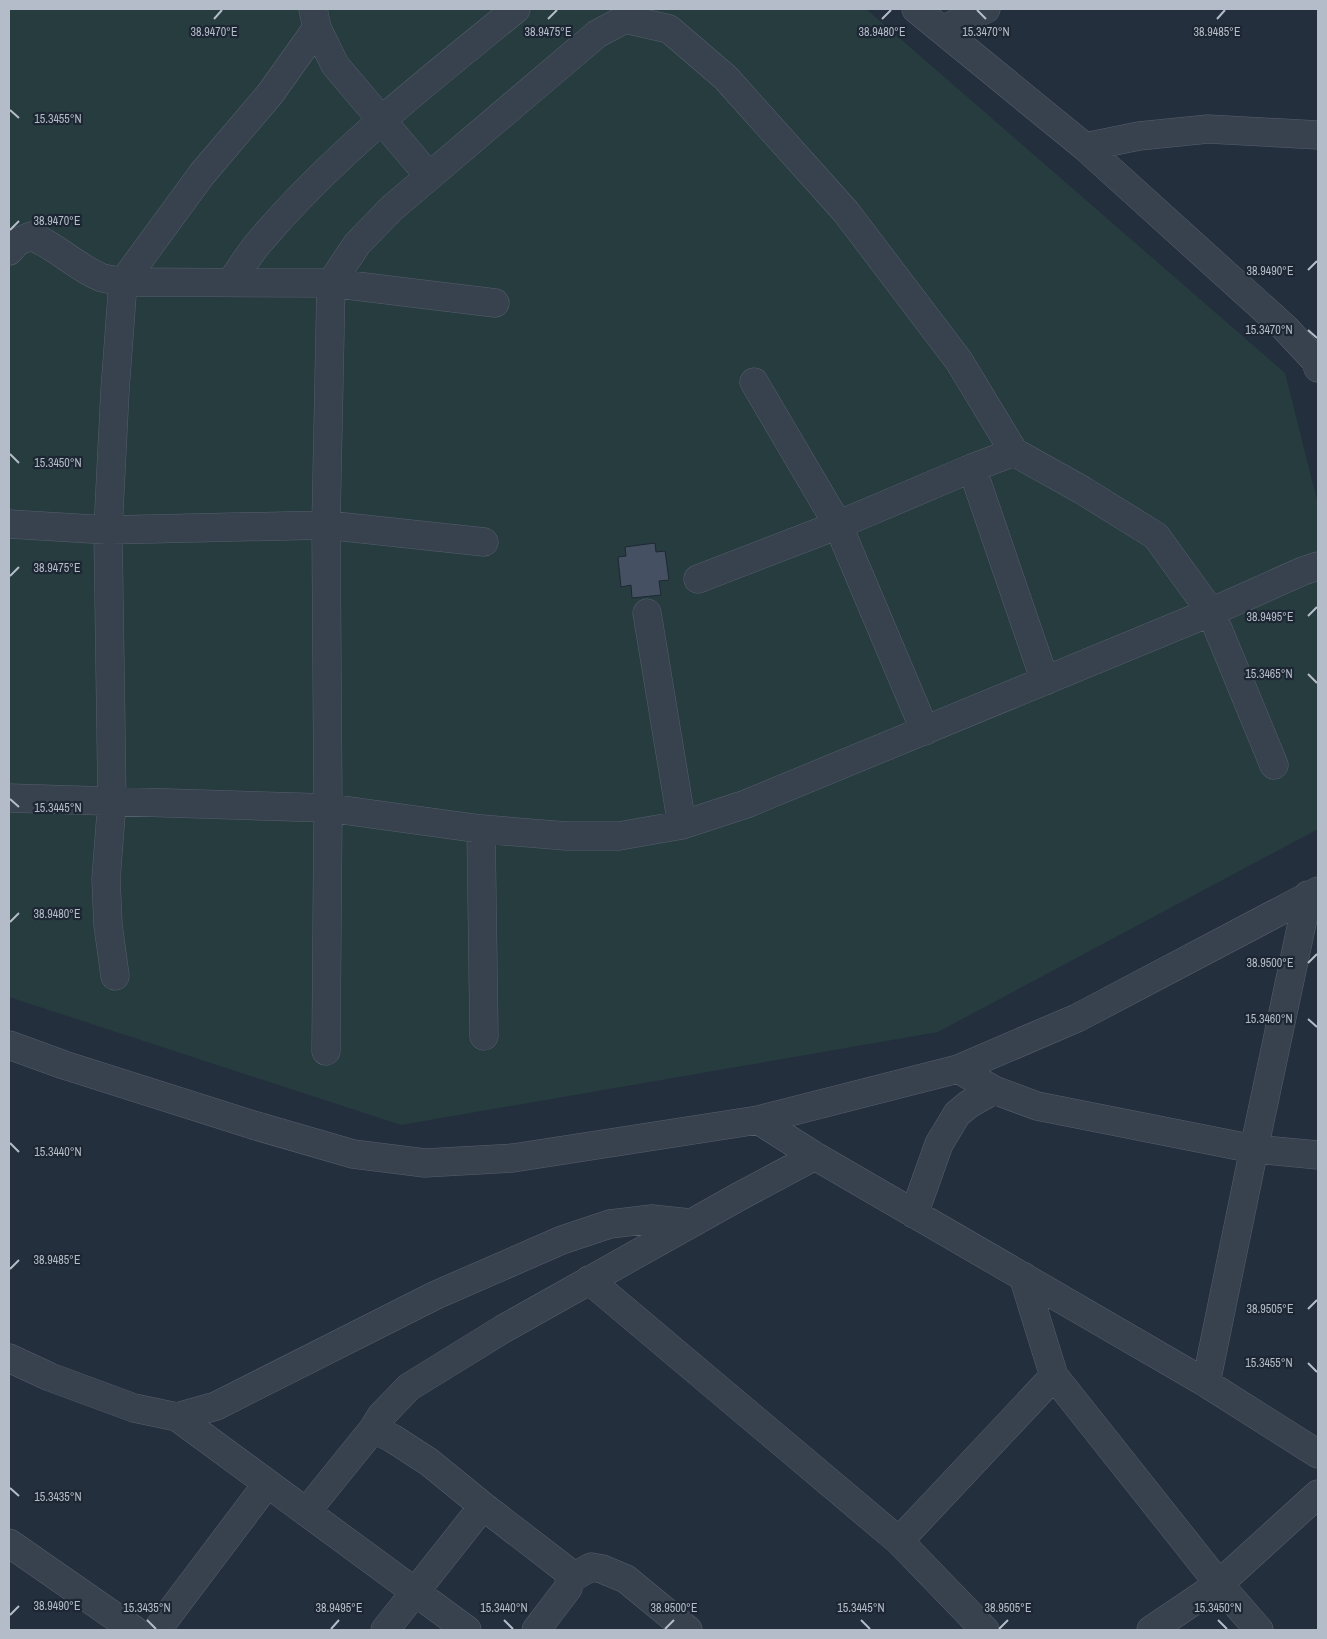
<svg xmlns="http://www.w3.org/2000/svg" width="1327" height="1639" viewBox="0 0 1327 1639" font-family="'Archivo Narrow',sans-serif">
<style>
.green{fill:#263c3f}
.building{fill:#455162;stroke:#1f2835}
.lines{fill:none;stroke-linecap:round;stroke-linejoin:round}
.minor-casing{stroke:#565f6c;stroke-width:29}
.minor{stroke:#38414e;stroke-width:28}
.ticks{fill:none;stroke:#b4bcc9;stroke-width:2}
.ticks-label{font-size:12px;text-anchor:middle;fill:#b4bcc9;stroke:#1d2633;stroke-width:4.5;stroke-linejoin:round;paint-order:stroke}
</style>
<rect width="100%" height="100%" fill="#242f3e"/>
<path class="green" d="M9 9H866L1285 373 1318 504V829L938 1032 401 1125 9 997Z"/>
<path class="building" d="M655 543 656 552 665 551 669 580 659 581 661 595 632 598 631 585 621 587 618 557 626 556 625 547Z"/>
<g class="lines">
<defs>
<path id="minor" d="M313 9 317 28 335 65 429 176
M916 9 1085 147 1285 328 1315 360 1318 368
M942 30 986 9
M1085 147 1139 136 1208 129 1318 135
M9 251 17 242 31 236C56 246 75 266 100 277 107 280 116 280 123 282L331 283 495 303
M231 282C241 268 250 252 262 239 336 152 428 81 516 9
M754 382 838 525 925 731
M972 468 1045 681
M9 524 108 530 326 525 484 542
M698 579 838 525 972 468 1014 452
M647 613 682 825
M9 798 328 808 481 829 566 836H619L682 825 746 804 1211 612 1303 571 1318 566
M481 829 484 1036
M1308 895 1254 1149 1318 1155
M115 976 108 925 106 879 112 801 108 530 115 390 123 282 202 174 270 94 317 28
M9 1045 64 1065 253 1125 353 1154 425 1163 513 1158 758 1120 958 1069 1077 1018 1318 891
M326 1051 328 808 326 525 331 283 357 244 392 208 597 34 625 19 669 29 726 78 846 212 959 361 1014 452 1082 490 1156 536 1211 612 1274 765
M958 1069 994 1090 1037 1106 1254 1149 1206 1383
M758 1120 815 1156 1206 1383 1318 1454
M914 1214 939 1144 957 1114 969 1104 994 1090
M1023 1276 1054 1376 1219 1584 1259 1630
M589 1280 899 1541 985 1630
M9 1358 50 1377 134 1408 177 1417 216 1406 436 1295 562 1240 610 1224 652 1219 690 1223
M177 1417 467 1630
M373 1429 381 1416 409 1387 503 1329 740 1196 815 1156
M306 1512 373 1429 392 1438 429 1462 483 1506 566 1570 570 1579 568 1588 536 1630
M899 1541 1054 1376
M9 1543 134 1630
M570 1579 591 1567 602 1569 626 1579 688 1630
M157 1630 267 1484
M385 1630 483 1506
M1151 1630 1219 1584 1318 1494"/>
</defs>
<use href="#minor" class="minor-casing"/>
<use href="#minor" class="minor"/>
</g>
<path class="ticks" d="M977 10 986 19M214 19 222 10M548 19 557 10M882 19 891 10M1217 19 1225 10M10 110 19 118M10 230 19 221M1308 270 1317 261M1308 330 1317 338M10 454 19 463M10 576 19 567M1308 616 1317 607M1308 674 1317 683M10 799 19 807M10 922 19 913M1308 963 1317 954M1308 1019 1317 1027M10 1143 19 1152M10 1269 19 1260M1308 1309 1317 1300M1308 1363 1317 1372M10 1488 19 1496M10 1615 19 1606M147 1620 156 1629M504 1620 513 1629M861 1620 870 1629M1218 1620 1227 1629M331 1629 339 1620M665 1629 674 1620M999 1629 1008 1620"/>
<g class="ticks-label">
<text x="986" y="36">15.3470°N</text>
<text x="214" y="36">38.9470°E</text>
<text x="548" y="36">38.9475°E</text>
<text x="882" y="36">38.9480°E</text>
<text x="1217" y="36">38.9485°E</text>
<text x="58" y="123">15.3455°N</text>
<text x="57" y="225">38.9470°E</text>
<text x="1270" y="275">38.9490°E</text>
<text x="1269" y="334">15.3470°N</text>
<text x="58" y="467">15.3450°N</text>
<text x="57" y="572">38.9475°E</text>
<text x="1270" y="621">38.9495°E</text>
<text x="1269" y="678">15.3465°N</text>
<text x="58" y="812">15.3445°N</text>
<text x="57" y="918">38.9480°E</text>
<text x="1270" y="967">38.9500°E</text>
<text x="1269" y="1023">15.3460°N</text>
<text x="58" y="1156">15.3440°N</text>
<text x="57" y="1264">38.9485°E</text>
<text x="1270" y="1313">38.9505°E</text>
<text x="1269" y="1367">15.3455°N</text>
<text x="58" y="1501">15.3435°N</text>
<text x="57" y="1610">38.9490°E</text>
<text x="339" y="1612">38.9495°E</text>
<text x="674" y="1612">38.9500°E</text>
<text x="1008" y="1612">38.9505°E</text>
<text x="147" y="1612">15.3435°N</text>
<text x="504" y="1612">15.3440°N</text>
<text x="861" y="1612">15.3445°N</text>
<text x="1218" y="1612">15.3450°N</text>
</g>
<rect width="1327" height="1639" fill="none" stroke="#b4bcc9" stroke-width="20"/>
</svg>
